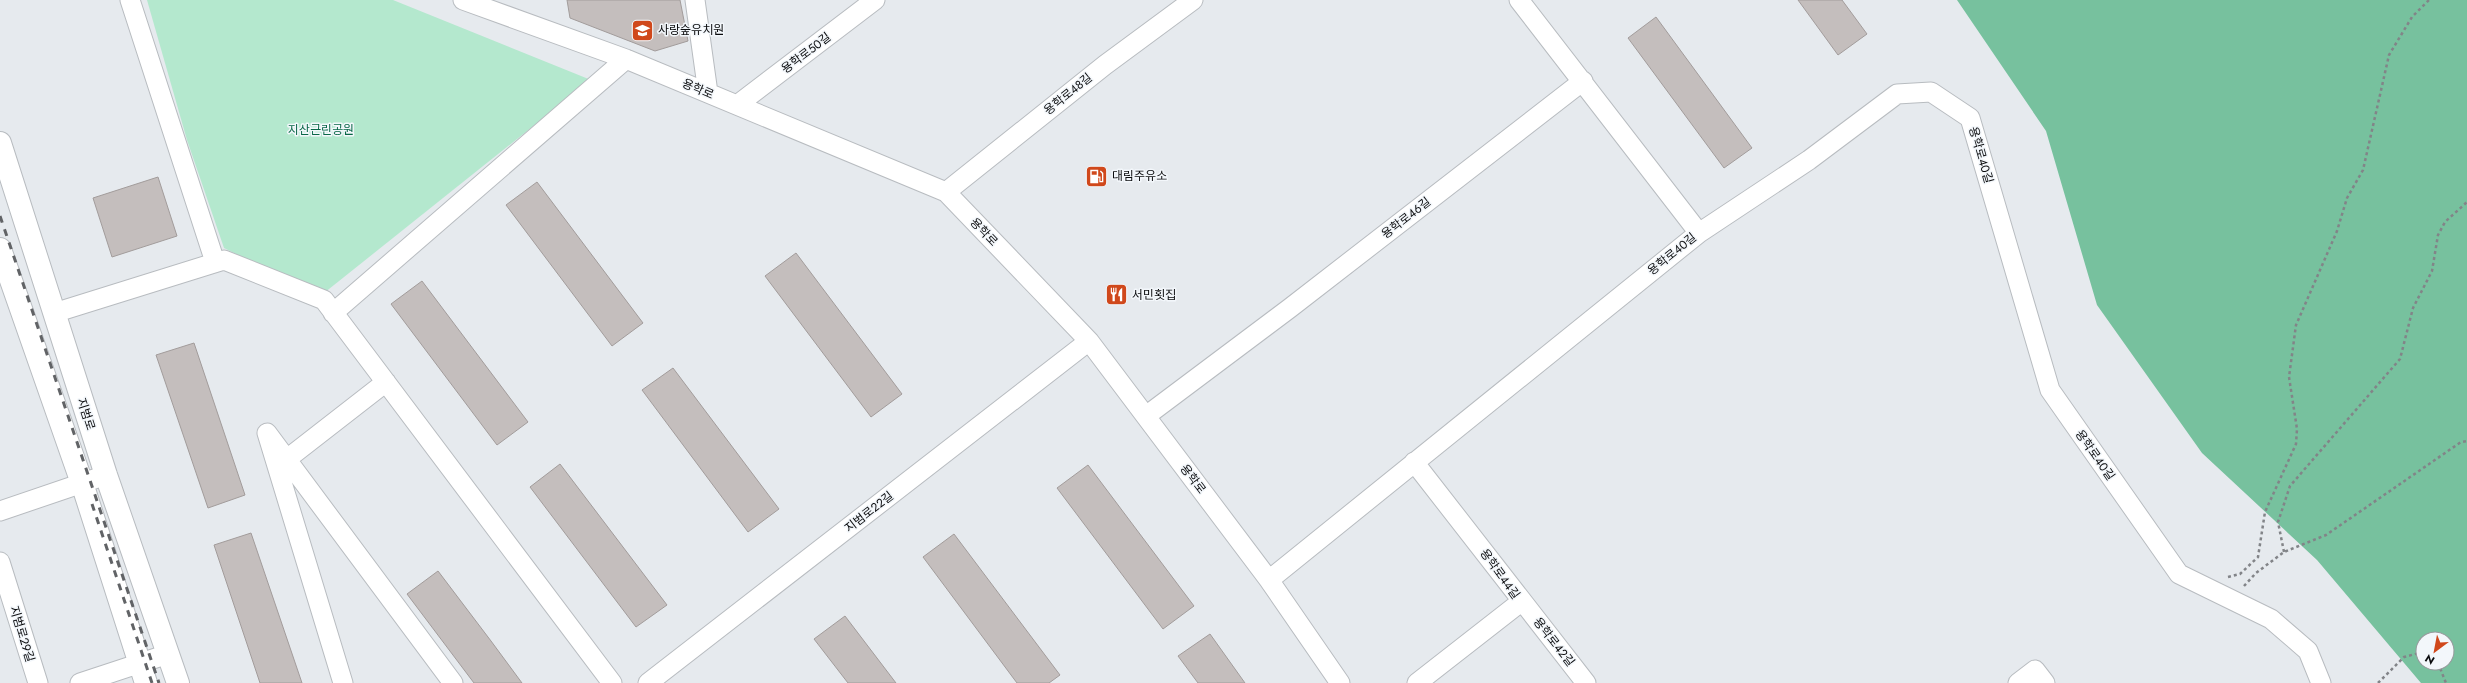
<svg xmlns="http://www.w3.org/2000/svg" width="2467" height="683" viewBox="0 0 2467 683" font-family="Jost,'Noto Sans KR',sans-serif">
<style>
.green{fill:#b4e8ce}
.forest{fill:#77c19e;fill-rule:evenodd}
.building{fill:#c4bebd;stroke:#a29c9b}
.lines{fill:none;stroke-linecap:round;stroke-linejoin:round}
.minor-casing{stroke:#b8bcc0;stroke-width:21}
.major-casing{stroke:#b8bcc0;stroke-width:24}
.path{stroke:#828488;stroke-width:2.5;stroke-dasharray:3 3;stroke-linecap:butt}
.minor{stroke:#fff;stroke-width:19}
.major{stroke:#fff;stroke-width:22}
.rail{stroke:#616366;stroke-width:3;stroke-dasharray:7 7;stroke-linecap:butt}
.labels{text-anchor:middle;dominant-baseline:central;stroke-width:3;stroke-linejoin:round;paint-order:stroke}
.poi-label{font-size:12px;fill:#0a0b0d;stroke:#f3f7fb;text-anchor:start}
.street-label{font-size:12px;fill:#0a0b0d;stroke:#f3f7fb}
.park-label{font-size:12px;fill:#086747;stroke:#f3f7fb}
</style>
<rect width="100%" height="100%" fill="#e6eaee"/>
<path class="green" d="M147 0H393L591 80 324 293 272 272 224 248 187 140Z"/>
<path class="forest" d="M1957 0H2467V683H2421L2317 560 2202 453 2097 305 2046 131ZM2423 639H2447V663H2423Z"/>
<path class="building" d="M567 0H680L688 41 655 51 570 18Z
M1798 0H1842L1867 34 1838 55Z
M1656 17 1752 148 1724 168 1628 38Z
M158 177 177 236 112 257 93 198Z
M537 182 643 323 612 346 506 205Z
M796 253 902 394 871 417 765 276Z
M422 281 528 422 497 445 391 304Z
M194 343 245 495 208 508 156 355Z
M673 368 779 509 748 532 642 390Z
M560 464 667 605 636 627 530 487Z
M1088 465 1194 606 1163 629 1057 488Z
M251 533 302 683H260L214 545Z
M954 534 1060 675 1049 683H1017L923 557Z
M438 571 491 641 522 683H474L407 594Z
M845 616 896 683H848L814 639Z
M1210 634 1245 683H1198L1178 656Z"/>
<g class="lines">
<defs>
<path id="minor" d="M130 0 215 262
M463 0 626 59 946 192 1089 341 1269 580 1340 683
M695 0 708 93
M1519 0 1699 233
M737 105 875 0
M946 192 1105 65 1193 0
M54 313 224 260 324 300 612 683
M333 313 626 59
M1146 416 1290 308 1583 81
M287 459 386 382
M1414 462 1586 683
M0 511 106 475
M0 562 38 683
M1269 580 1699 233 1809 160 1897 94 1931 92 1970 118 2050 390 2179 574 2271 619 2308 651 2321 683
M80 683 168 654
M343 683 267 433 453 683
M648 683 1089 341
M1417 683 1522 601
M2018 683 2035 670 2045 683"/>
<path id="major" d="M0 143 106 475 178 683
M0 249 82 483 146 683"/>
</defs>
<use href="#minor" class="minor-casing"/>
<use href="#major" class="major-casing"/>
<path class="path" d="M2284 552 2278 522 2290 486 2400 359 2413 308 2432 271 2438 235 2445 222 2467 202
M2228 577 2240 574 2258 557 2265 512 2296 444 2297 429 2289 377 2296 325 2337 231 2347 198 2363 170 2389 55 2412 17 2429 0
M2244 586 2256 573 2284 552 2326 535 2461 442 2467 441
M2438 663 2446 683
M2378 683 2404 657 2423 652"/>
<use href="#minor" class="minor"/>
<use href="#major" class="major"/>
<path class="rail" d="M0 216 159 683
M92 504 152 683"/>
</g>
<defs>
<symbol id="school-square" viewBox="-11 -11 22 22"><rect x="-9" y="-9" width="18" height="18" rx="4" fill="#d0481b" stroke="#f3f7fb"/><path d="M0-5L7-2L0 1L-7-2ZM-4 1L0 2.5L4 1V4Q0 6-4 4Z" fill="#fff"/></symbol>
<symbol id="fuel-square" viewBox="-11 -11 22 22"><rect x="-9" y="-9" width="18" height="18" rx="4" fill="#d0481b" stroke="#f3f7fb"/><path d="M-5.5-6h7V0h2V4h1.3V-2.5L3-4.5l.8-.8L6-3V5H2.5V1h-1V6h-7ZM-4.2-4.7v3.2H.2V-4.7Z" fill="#fff"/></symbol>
<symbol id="restaurant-square" viewBox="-11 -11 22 22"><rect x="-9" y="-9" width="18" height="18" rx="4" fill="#d0481b" stroke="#f3f7fb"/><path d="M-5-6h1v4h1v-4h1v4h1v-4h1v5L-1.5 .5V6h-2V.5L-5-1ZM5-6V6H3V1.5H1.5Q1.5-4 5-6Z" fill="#fff"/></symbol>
</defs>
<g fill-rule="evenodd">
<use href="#school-square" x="630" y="18" width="25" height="25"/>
<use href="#fuel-square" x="1084" y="164" width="25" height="25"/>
<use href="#restaurant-square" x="1104" y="282" width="25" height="25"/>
</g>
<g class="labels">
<g class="poi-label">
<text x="658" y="30">사랑숲유치원</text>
<text x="1112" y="176">대림주유소</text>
<text x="1132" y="295">서민횟집</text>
</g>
<g class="street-label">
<text transform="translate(806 53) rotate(-37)">용학로50길</text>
<text transform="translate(698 89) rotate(23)">용학로</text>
<text transform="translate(1068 94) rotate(-39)">용학로48길</text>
<text transform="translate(1981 155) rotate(74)">용학로40길</text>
<text transform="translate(1406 218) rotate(-38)">용학로46길</text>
<text transform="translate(984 232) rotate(46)">용학로</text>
<text transform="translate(1672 254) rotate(-39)">용학로40길</text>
<text transform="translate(86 414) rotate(72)">지범로</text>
<text transform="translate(2095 455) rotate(55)">용학로40길</text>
<text transform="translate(1193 479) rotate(53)">용학로</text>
<text transform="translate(869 512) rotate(-38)">지범로22길</text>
<text transform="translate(1500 574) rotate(54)">용학로44길</text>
<text transform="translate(22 634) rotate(73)">지범로29길</text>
<text transform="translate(1554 642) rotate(52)">용학로42길</text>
</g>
<g class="park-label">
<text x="321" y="130">지산근린공원</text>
</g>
</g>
<g transform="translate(2435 651) rotate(212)"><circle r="19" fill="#f3f7fb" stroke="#96999c"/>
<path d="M0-3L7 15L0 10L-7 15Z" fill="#d0481b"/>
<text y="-6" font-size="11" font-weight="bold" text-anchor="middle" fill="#0a0b0d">N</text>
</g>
</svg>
